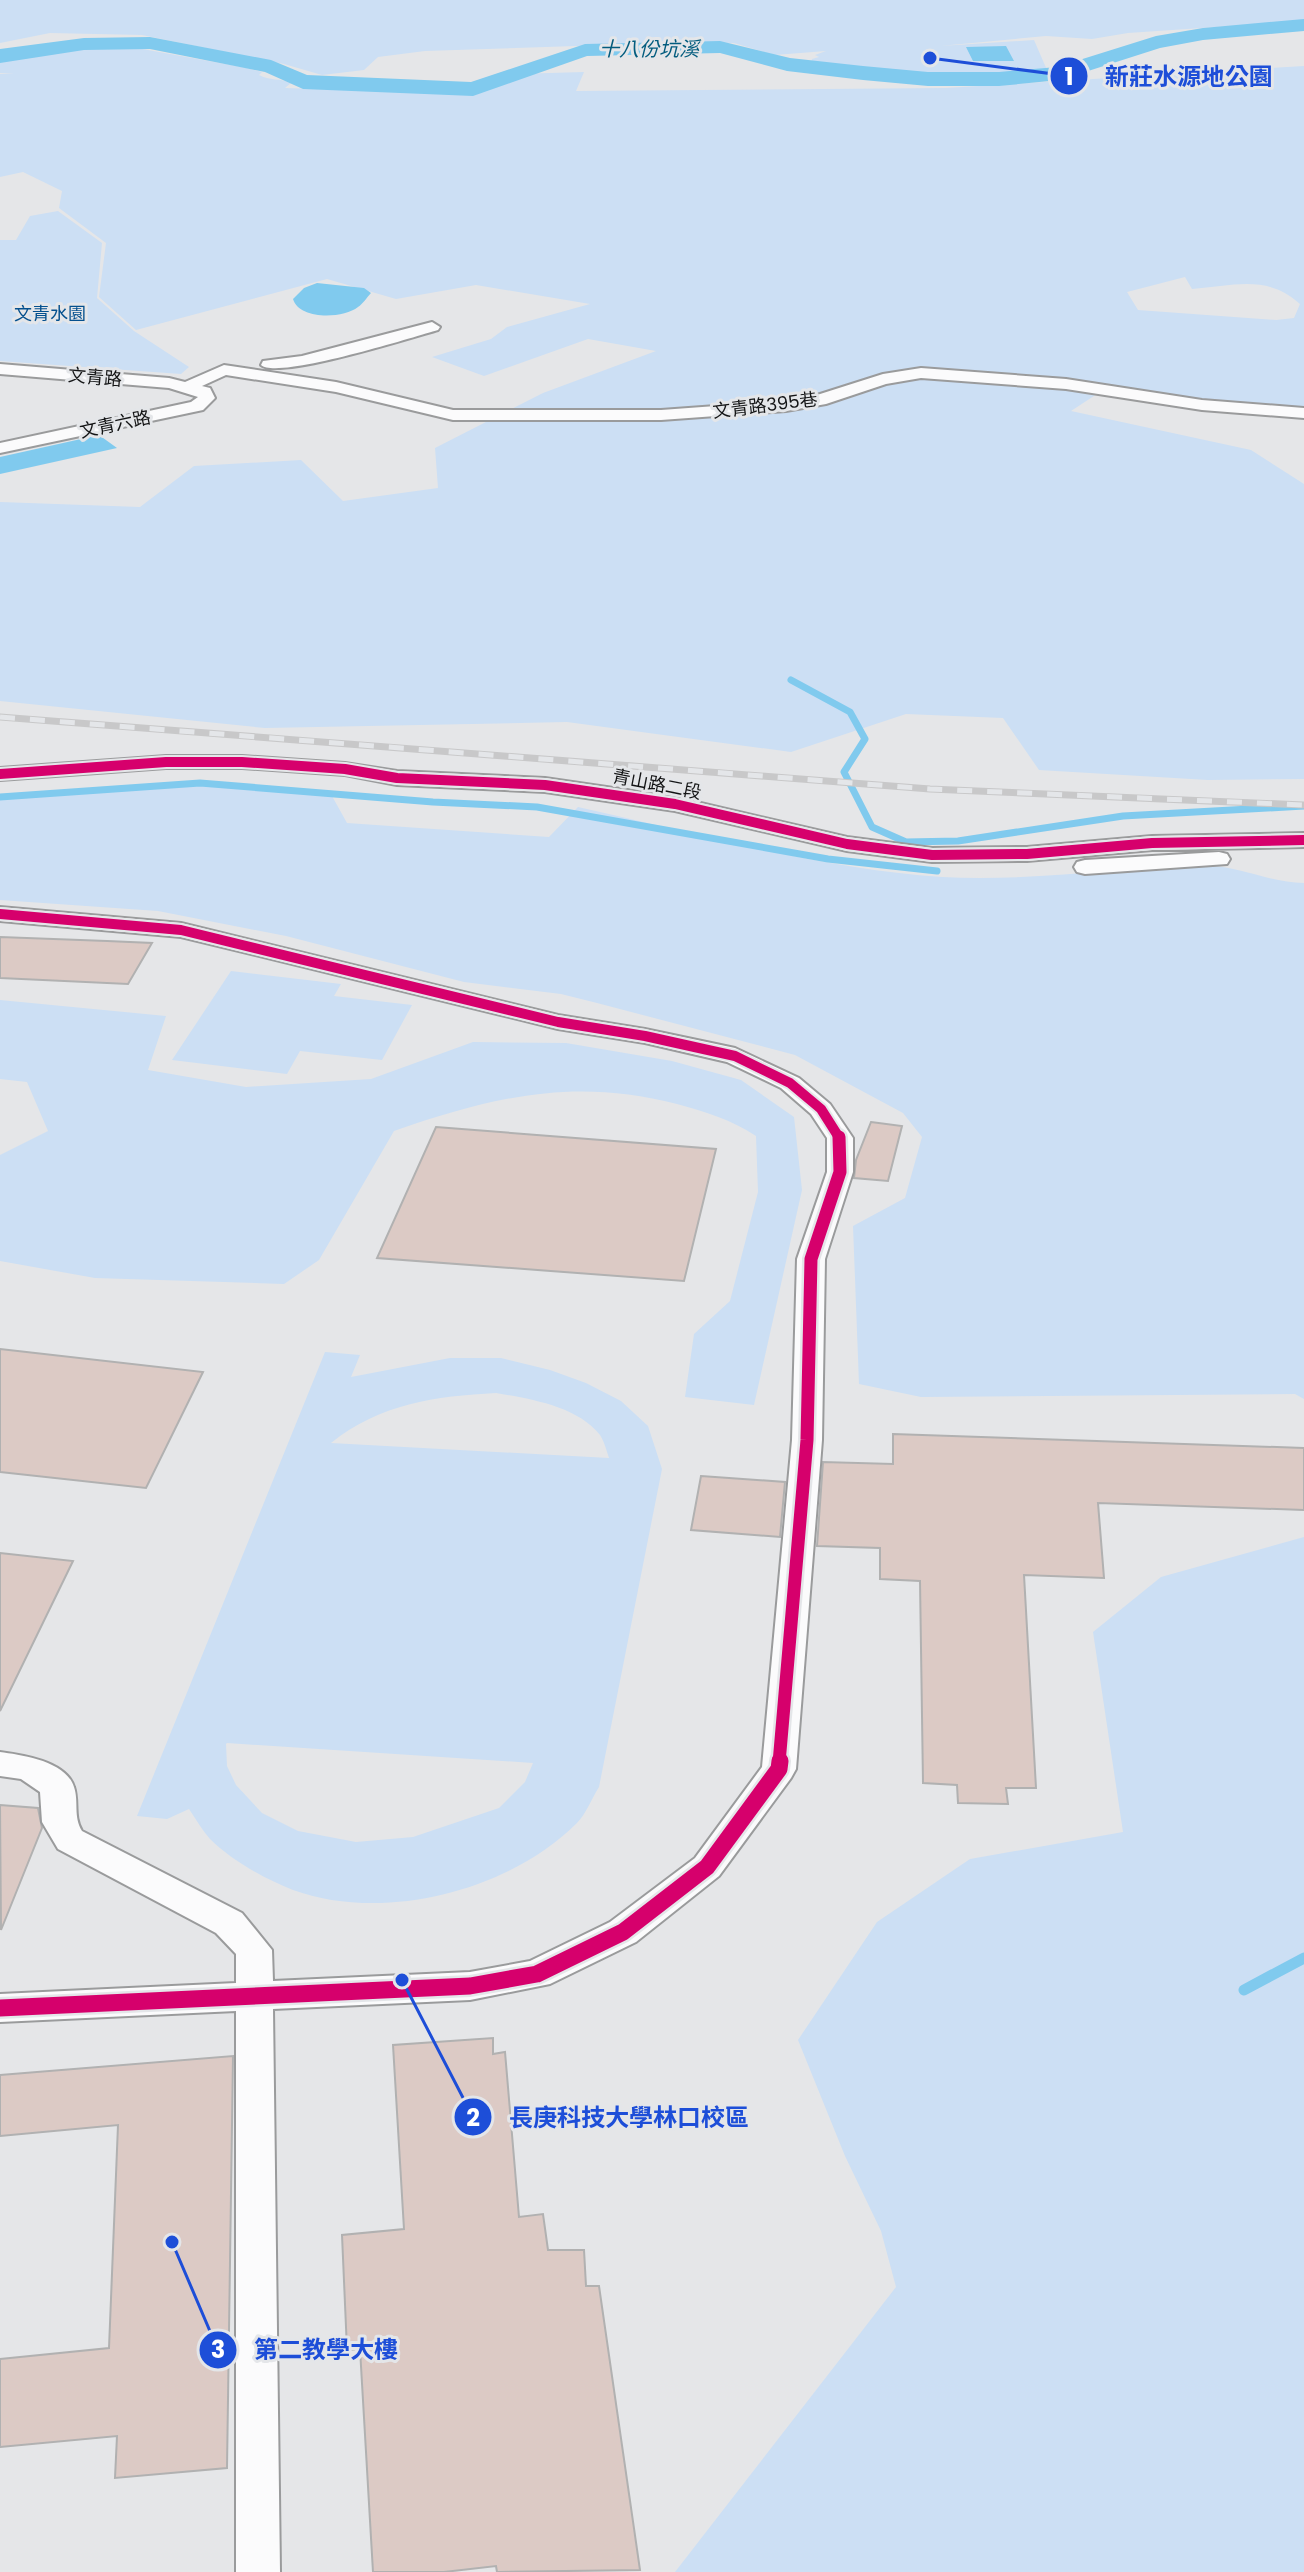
<svg xmlns="http://www.w3.org/2000/svg" width="1304" height="2572" viewBox="0 0 1304 2572" font-family="Poppins,'Noto Sans TC',sans-serif">
<style>
.green{fill:#ccdff4;fill-rule:evenodd}
.water{fill:#80caee}
.lines{fill:none;stroke-linecap:round;stroke-linejoin:round}
.stream-far1{stroke:#80caee;stroke-width:7}
.stream{stroke:#80caee;stroke-width:11}
.river{fill:#80caee;fill-rule:evenodd}
.building{fill:#dccac5;stroke:#b1b1b1;stroke-width:2}
.minor-casing{stroke:#9a9b9c;stroke-width:4}
.minor{fill:#fbfbfc;fill-rule:evenodd}
.rail-casing{stroke:#c8c8c9;stroke-width:7}
.rail{stroke:#e4e6e9;stroke-width:5;stroke-dasharray:15;stroke-linecap:butt}
.cycleway-far2-casing{stroke:#e4e6e9;stroke-width:14}
.cycleway-far1-casing{stroke:#e4e6e9;stroke-width:18}
.cycleway-casing{stroke:#e4e6e9;stroke-width:22}
.cycleway-far2{stroke:#d6006c;stroke-width:10}
.cycleway-far1{stroke:#d6006c;stroke-width:13}
.cycleway{stroke:#d6006c;stroke-width:17}
.labels{text-anchor:middle;dominant-baseline:central;stroke-width:6;stroke-linejoin:round;paint-order:stroke}
.far-park-label{font-size:18px;fill:#04508e;stroke:#e4e6e9}
.far-street-label{font-size:18px;fill:#131415;stroke:#e4e6e9}
.far-water-label{font-size:20px;font-style:italic;fill:#035c7e;stroke:#e4e6e9}
.leader{fill:none;stroke:#1d4ed8;stroke-width:3}
.callout-dot{fill:#1d4ed8;stroke:#e4e6e9;stroke-width:3}
.mark-label{font-size:24px;text-anchor:middle;font-weight:bold;fill:#fff}
.callout-label{font-size:24px;text-anchor:middle;font-weight:bold;fill:#1d4ed8;stroke:#e4e6e9;stroke-width:6;stroke-linejoin:round;paint-order:stroke}
</style>
<rect width="100%" height="100%" fill="#e5e6e8"/>
<path class="green" d="M0 0H1304V21L1128 33 1092 39 1046 36 940 46 1034 40 1047 70 1044 72 949 74 858 69 811 63 812 59 819 57 815 55 826 51 774 55 734 43 697 42 425 51 378 57 364 70 322 75 284 64 142 35 50 33 0 43Z
M90 47 137 48 247 68 262 72 259 75C269 81 281 78 291 83L285 88 446 93 515 74 584 72 576 91 946 88 1304 66V415L1100 392 1071 411 1251 450 1304 484V779L1208 780 1039 770 1003 718 906 714 791 752 567 722 265 728 0 701V502L140 507 194 466 301 460 343 501 438 488 435 448 543 393 656 351 588 339 484 376 432 357 491 339 507 327 590 304 476 285 396 299 327 279 136 330 99 297 106 243 59 208 62 191 23 172 0 177V74L14 73H0V62L53 51ZM1185 277 1192 289C1233 286 1268 274 1300 304L1294 318 1276 320 1138 310 1127 292Z
M58 211 102 243 97 298 134 331 189 367 181 374 0 361V240H16L30 216Z
M175 784 332 796 347 823 549 837 578 807C697 833 819 869 942 877 1031 882 1119 867 1209 866 1239 866 1271 883 1304 883V1399L1295 1394 921 1397 859 1384 853 1226 905 1198 922 1137 903 1113 795 1055 597 1003 561 994 464 982 286 936 158 911 0 900V798Z
M231 971 341 984 334 996 412 1005 382 1060 300 1051 287 1074 172 1060Z
M0 1000 166 1016 148 1070 246 1087 371 1079 473 1042 566 1043 672 1061 741 1080 794 1117 802 1190 754 1405 685 1397 694 1334 730 1301 758 1192 756 1136C730 1119 706 1112 677 1104 574 1077 492 1097 394 1131L319 1260 284 1284 95 1278 0 1261V1155L48 1131 27 1082 0 1079Z
M325 1352 360 1355 351 1377 450 1358H501L550 1370 586 1383 621 1401 648 1426 662 1469 599 1787C592 1798 586 1814 577 1823 509 1891 384 1923 293 1890 265 1879 231 1860 210 1839 202 1830 196 1819 189 1809L167 1819 137 1816ZM496 1393C530 1399 577 1406 600 1435 604 1441 607 1452 609 1458L331 1443C379 1404 436 1396 496 1393ZM226 1744 227 1743 533 1763 525 1782 499 1808 413 1837 356 1842 298 1831 262 1813 236 1785 227 1766Z
M1304 1537V2572H675L896 2287 881 2231 845 2156 798 2040 877 1922 970 1859 1123 1832 1093 1632 1161 1577Z"/>
<path class="water" d="M1006 46 1014 61H973L966 47Z
M317 283 364 288 371 293C367 297 363 304 358 307 343 319 299 320 293 299L304 288Z
M99 435 117 448 0 474V457Z"/>
<g class="lines">
<path class="stream-far1" d="M791 680 850 712 865 739 844 772 872 827 906 842 958 841 1123 816 1304 806
M0 797 200 783 433 802 537 807 828 859 937 871"/>
<path class="stream" d="M1244 1990 1304 1958"/>
<path class="river" d="M1304 19V31L1203 40 1160 48 1060 80 999 86H928L863 80 787 71 720 53 587 56 473 96 303 89 265 72 150 49 84 50 0 63V49L84 38 150 37 271 60 307 75 471 82 585 44 720 41 790 58 863 66 928 72H999L1057 67 1156 36 1203 28Z"/>
</g>
<path class="building" d="M0 937 107 941 152 943 128 984 0 978Z
M871 1122 902 1126 888 1181 854 1178 856 1160Z
M436 1127 716 1149 684 1281 377 1258Z
M0 1349 203 1372 146 1488 0 1472Z
M893 1434 1304 1448V1510L1098 1503 1104 1578 1024 1575 1036 1788H1006L1008 1804 958 1803 957 1785 923 1783 920 1581 880 1579V1548L817 1546 823 1462 893 1464Z
M701 1476 785 1482 780 1537 691 1530Z
M0 1553 73 1561 0 1711Z
M0 1805 38 1808 42 1828 1 1930Z
M493 2038V2054L505 2052 519 2217 543 2214 548 2250H584L586 2286H599L640 2570 497 2572 496 2566 444 2572H373L360 2349 347 2350 342 2235 404 2229 393 2045Z
M233 2056 227 2468 115 2478 117 2436 0 2447V2359L109 2348 118 2125 0 2136V2075Z"/>
<g class="lines">
<defs>
<path id="minor" d="M432 322 440 327 438 330C410 338 277 380 261 365L263 361 302 356Z
M0 364 169 378 185 382 224 365 336 382 453 410H661L786 401 817 395 883 374 921 368 1066 379 1202 400 1304 408V418L1202 410 1066 389 921 378 886 384 826 404 786 411 661 420H453L336 392 226 375 202 386 210 388 215 398 203 410 0 453V443L191 402 198 397 169 388 0 374Z
M166 756H242L345 763 397 771 545 778 675 797 847 837 932 848 1027 847 1152 836 1304 833V847L1152 850 1027 861 932 862 847 851 675 811 545 792 397 785 345 775 242 768H166L0 780V768Z
M1219 852 1227 854 1230 859 1227 864 1085 874 1077 872 1074 867 1077 862 1085 860Z
M0 907 181 923 558 1015 645 1029 735 1048 799 1078 830 1104 853 1138V1172L825 1259 822 1440 796 1769 791 1778 719 1876 636 1942 550 1984 470 2000 273 2009 280 2572H236V2011L0 2022V1994L236 1983V1954L216 1933 58 1849 42 1822 40 1792 21 1779 0 1776V1752C22 1755 66 1761 74 1787 79 1802 73 1816 82 1831L242 1913 272 1950 273 1981 470 1972 530 1961 610 1922 695 1858 762 1767 792 1440 797 1259 827 1172V1138L811 1114 781 1088 727 1062 645 1043 558 1029 181 937 0 921Z"/>
</defs>
<use href="#minor" class="minor-casing"/>
<use href="#minor" class="minor"/>
<defs>
<path id="rail" d="M0 717 930 789 1304 805"/>
</defs>
<use href="#rail" class="rail-casing"/>
<use href="#rail" class="rail"/>
<defs>
<path id="cycleway-far2" d="M0 774 166 762H242L345 769 397 778 545 785 675 804 847 844 932 855 1027 854 1152 843 1304 840
M0 914 181 930 558 1022 645 1036 735 1056 790 1083 821 1109 840 1139"/>
<path id="cycleway-far1" d="M779 1763 807 1440 811 1259 840 1172 839 1137"/>
<path id="cycleway" d="M0 2008 470 1986 537 1974 623 1932 707 1867 779 1769 780 1761"/>
</defs>
<use href="#cycleway-far2" class="cycleway-far2-casing"/>
<use href="#cycleway-far1" class="cycleway-far1-casing"/>
<use href="#cycleway" class="cycleway-casing"/>
<use href="#cycleway-far2" class="cycleway-far2"/>
<use href="#cycleway-far1" class="cycleway-far1"/>
<use href="#cycleway" class="cycleway"/>
</g>
<g class="labels">
<g class="far-park-label">
<text x="50" y="313">文青水園</text>
</g>
<g class="far-street-label">
<text transform="translate(95 377) rotate(5)">文青路</text>
<text transform="translate(765 405) rotate(-7)">文青路395巷</text>
<text transform="translate(115 424) rotate(-12)">文青六路</text>
<text transform="translate(657 784) rotate(11)">青山路二段</text>
</g>
<g class="far-water-label">
<text x="649" y="49">十八份坑溪</text>
</g>
</g>
<path class="leader" d="M930 58L1069 76M402 1980L473 2117M172 2242L218 2350"/>
<g class="callout-dot">
<circle cx="930" cy="58" r="8"/>
<circle cx="402" cy="1980" r="8"/>
<circle cx="172" cy="2242" r="8"/>
<circle cx="1069" cy="76" r="20"/>
<circle cx="473" cy="2117" r="20"/>
<circle cx="218" cy="2350" r="20"/>
</g>
<g class="mark-label">
<text x="1069" y="85">1</text>
<text x="473" y="2126">2</text>
<text x="218" y="2358">3</text>
</g>
<g class="callout-label">
<text x="1189" y="85">新莊水源地公園</text>
<text x="629" y="2126">長庚科技大學林口校區</text>
<text x="326" y="2358">第二教學大樓</text>
</g>
</svg>
